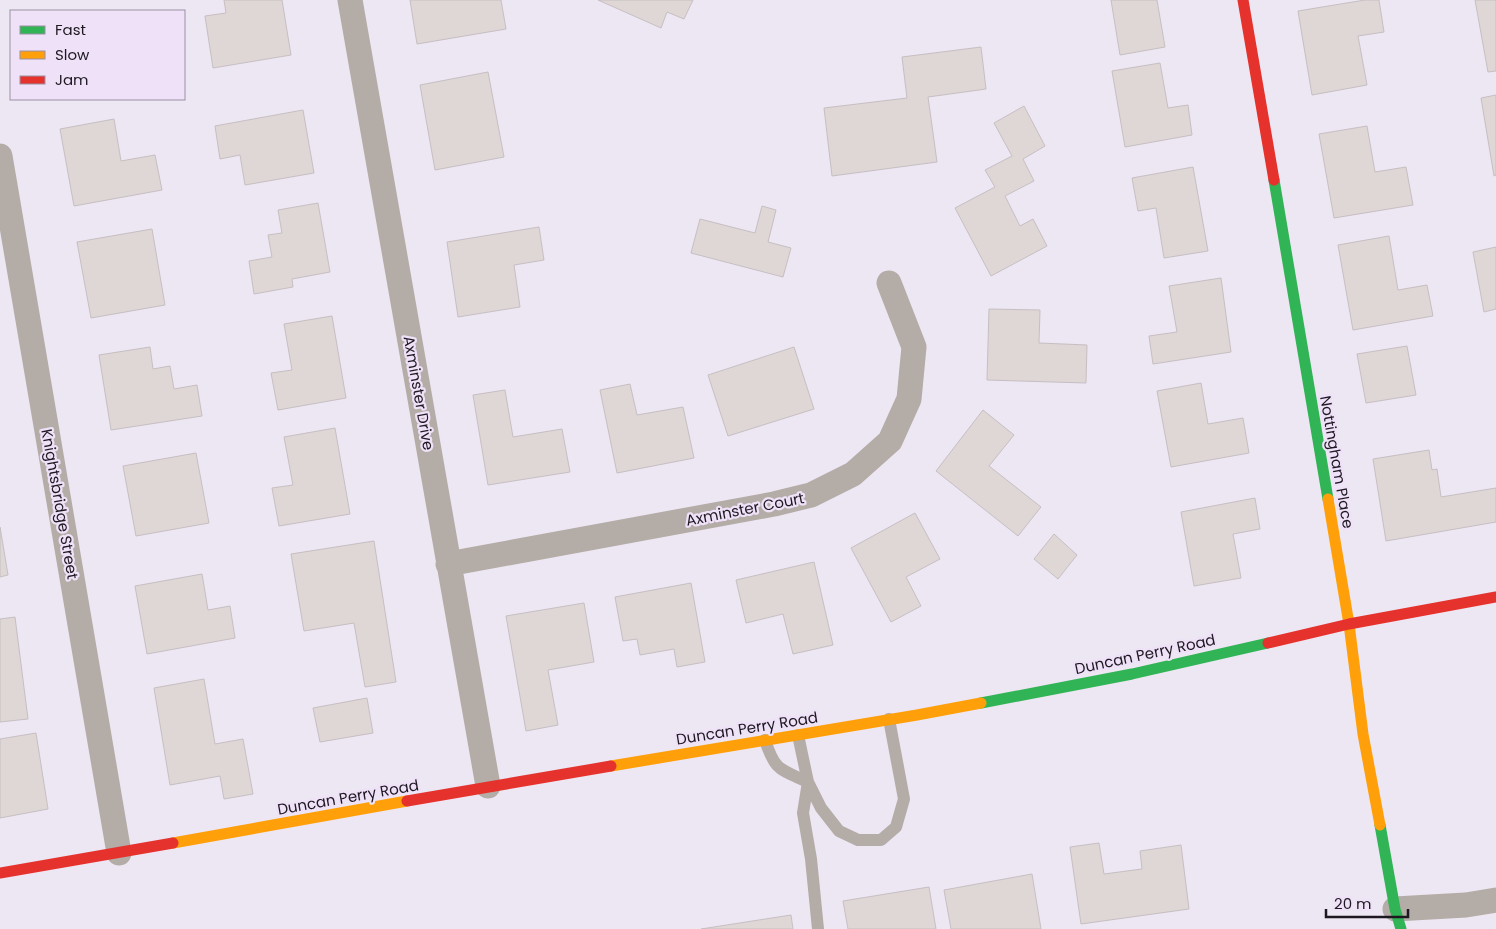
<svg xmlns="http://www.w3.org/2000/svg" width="1496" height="929" viewBox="0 0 1496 929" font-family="Poppins,sans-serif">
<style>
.building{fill:#dfd6d6;stroke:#c6bfc2}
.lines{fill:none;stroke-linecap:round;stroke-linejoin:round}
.lane{stroke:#b4aca6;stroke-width:12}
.street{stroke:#b4aca6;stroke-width:25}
.fast{stroke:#30b455;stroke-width:11}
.slow{stroke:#ff9f0a;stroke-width:11}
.jam{stroke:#e5322d;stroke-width:11}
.labels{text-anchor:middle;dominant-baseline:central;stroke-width:4.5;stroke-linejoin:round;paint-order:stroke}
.street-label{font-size:15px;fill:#1e1921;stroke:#eee1f8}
</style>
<rect width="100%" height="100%" fill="#ede6f3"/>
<path class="building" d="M224 0H282L291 55 213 68 205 16 226 13Z
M410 0H501L506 29 417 44Z
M598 0H693L684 19 667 12 661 28Z
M1111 0H1157L1165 47 1120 55Z
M1365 0H1379L1384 32 1358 36 1367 85 1312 95 1298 11Z
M1475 0H1496V71L1488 72Z
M981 47 986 89 928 97 937 162 832 176 824 108 907 98 902 57Z
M1160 63 1168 108 1188 105 1192 135 1125 147 1112 71Z
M488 72 504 157 435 170 420 85Z
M1496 95V175L1494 176 1481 98Z
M1024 106 1045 146 1023 159 1034 181 1005 196 1020 226 1033 219 1047 246 991 276 955 208 995 187 985 170 1012 156 994 123Z
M303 110 314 173 245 185 240 155 220 159 215 126Z
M114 119 121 161 155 155 162 190 74 206 60 129Z
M1367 126 1375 172 1406 167 1413 205 1334 218 1319 134Z
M1193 167 1208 251 1164 258 1156 208 1138 211 1132 178Z
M318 203 330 272 292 279 293 287 254 294 249 261 272 257 268 235 282 233 278 210Z
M762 206 776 210 768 242 791 248 783 277 691 253 700 219 755 233Z
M539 227 544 260 514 265 520 307 458 317 447 242Z
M152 229 165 305 91 318 77 242Z
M1389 236 1398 290 1427 285 1433 316 1353 330 1338 245Z
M1496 247V309L1484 312 1473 252Z
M1221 278 1231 352 1153 364 1149 336 1177 332 1169 286Z
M989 309 1040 310 1039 343 1087 345 1086 383 987 380Z
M332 316 346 398 278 410 271 373 292 370 284 324Z
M1407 346 1416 395 1366 403 1357 354Z
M150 347 153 369 170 366 174 389 197 385 202 416 111 430 99 355Z
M794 347 814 409 728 436 708 375Z
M1201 383 1208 424 1243 418 1249 453 1171 467 1157 391Z
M630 384 637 415 683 407 694 458 617 473 600 390Z
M505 390 513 437 562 429 570 472 488 485 473 395Z
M983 410 1014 435 989 466 1041 507 1018 536 936 471Z
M335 428 350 514 279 526 272 488 293 485 284 437Z
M1429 450 1432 470 1437 469 1441 497 1496 488V522L1386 541 1373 459Z
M196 453 209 523 136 536 123 466Z
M1255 498 1260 529 1233 534 1241 578 1194 586 1181 512Z
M915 513 940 559 906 577 921 606 891 622 851 548Z
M0 527 8 575 0 577Z
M1054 534 1077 555 1058 579 1034 559Z
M374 541 396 682 365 687 354 623 304 631 291 554Z
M814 562 833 645 793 654 783 614 746 623 736 580Z
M202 574 208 610 230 606 235 638 147 654 135 586Z
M691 583 705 662 677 667 674 649 640 655 637 639 623 641 615 597Z
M584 603 594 662 548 670 558 725 526 731 506 616Z
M15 617 28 719 0 722V619Z
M204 679 215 744 243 739 253 794 224 799 220 776 170 785 154 688Z
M367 698 373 733 320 742 313 708Z
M36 733 48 809 0 818V739Z
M1099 843 1104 874 1142 869 1140 851 1181 845 1189 909 1081 924 1070 847Z
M1032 874 1041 929H951L944 890Z
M929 887 936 929H848L843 901Z
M791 915 793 929H701Z"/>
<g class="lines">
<path class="lane" d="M798 735 808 782 821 808 839 831 858 840H881L896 827 904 799 889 719
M765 740C775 771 780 769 808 782L803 813 811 859 818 929"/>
<path class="street" d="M350 0 488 786
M0 156 119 853
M448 564 774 504 811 495 853 474 890 441 909 399 914 347 889 283
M1395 909 1466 905 1496 900"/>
<path class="fast" d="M1274 180 1328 499
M981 703 1132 674 1268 643
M1380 825 1395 909 1401 929"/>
<path class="slow" d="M1328 499 1349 624 1363 734 1380 825
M611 766 917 715 981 703
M173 843 407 801"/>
<path class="jam" d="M1243 0 1274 180
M1268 643 1349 624 1496 597
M407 801 611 766
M0 873 173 843"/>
</g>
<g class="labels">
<g class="street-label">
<text transform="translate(419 393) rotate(80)">Axminster Drive</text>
<text transform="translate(1337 462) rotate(80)">Nottingham Place</text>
<text transform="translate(60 504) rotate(80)">Knightsbridge Street</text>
<text transform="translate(745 509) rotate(-11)">Axminster Court</text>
<text transform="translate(1145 654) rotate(-12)">Duncan Perry Road</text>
<text transform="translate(747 728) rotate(-9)">Duncan Perry Road</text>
<text transform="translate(348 797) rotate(-10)">Duncan Perry Road</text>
</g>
</g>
<rect x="10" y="10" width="175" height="90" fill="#eee1f8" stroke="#9b91a2"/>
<rect x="20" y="26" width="25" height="8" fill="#30b455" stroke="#9b91a2"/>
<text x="55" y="35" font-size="15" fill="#1e1921">Fast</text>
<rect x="20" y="51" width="25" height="8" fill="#ff9f0a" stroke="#9b91a2"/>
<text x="55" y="60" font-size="15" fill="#1e1921">Slow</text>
<rect x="20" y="76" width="25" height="8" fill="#e5322d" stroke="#9b91a2"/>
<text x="55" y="85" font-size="15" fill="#1e1921">Jam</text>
<path d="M1326 909v8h82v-8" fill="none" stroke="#1e1921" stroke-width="2.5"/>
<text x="1334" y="909" font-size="15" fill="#1e1921" stroke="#eee1f8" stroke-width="4" paint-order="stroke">20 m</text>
</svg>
